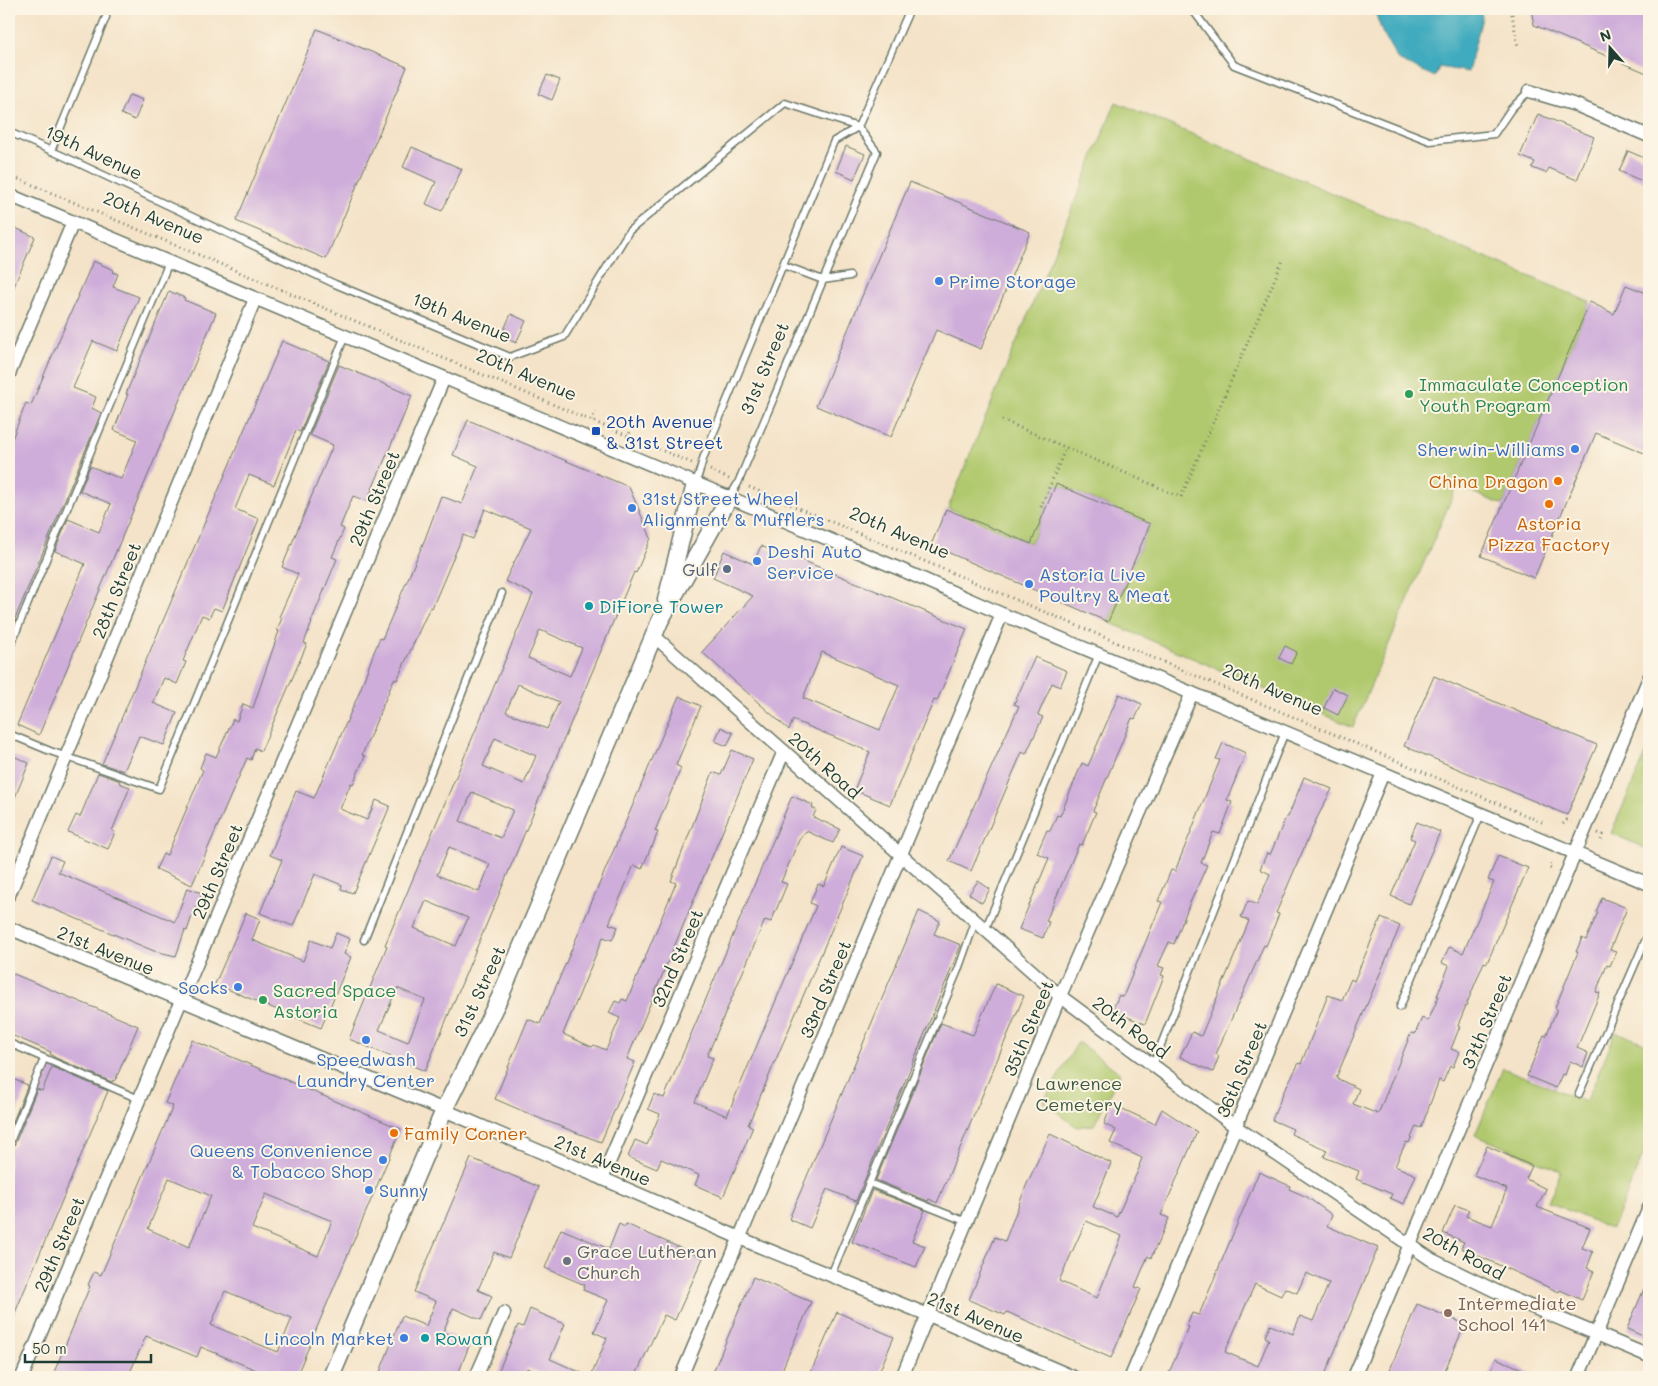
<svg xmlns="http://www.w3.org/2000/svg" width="1658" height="1386" viewBox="0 0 1658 1386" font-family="Mali,sans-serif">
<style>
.green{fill:#b1c96e;stroke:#688351}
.water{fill:#3fabbe;stroke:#2f7479}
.building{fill:#cfadda;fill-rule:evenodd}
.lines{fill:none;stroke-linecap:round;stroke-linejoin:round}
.service-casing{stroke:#6a7768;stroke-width:9}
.minor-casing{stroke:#6a7768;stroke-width:15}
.tertiary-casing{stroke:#6a7768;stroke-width:19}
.path{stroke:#6a7768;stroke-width:3;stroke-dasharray:1 4;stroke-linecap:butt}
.service{stroke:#fff;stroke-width:6}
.minor{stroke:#fff;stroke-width:12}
.tertiary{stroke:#fff;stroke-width:16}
.shop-dot{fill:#3f7fe0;stroke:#fcf5e5;stroke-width:2}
.leisure-dot{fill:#2e9e5b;stroke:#fcf5e5;stroke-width:2}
.transit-dot{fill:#1a4fb4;stroke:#fcf5e5;stroke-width:2}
.food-dot{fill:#e8710a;stroke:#fcf5e5;stroke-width:2}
.service-dot{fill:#5c6f8a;stroke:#fcf5e5;stroke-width:2}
.culture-dot{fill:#0f9aa8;stroke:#fcf5e5;stroke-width:2}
.worship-dot{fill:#6b7280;stroke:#fcf5e5;stroke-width:2}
.education-dot{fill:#8d6e63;stroke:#fcf5e5;stroke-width:2}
.labels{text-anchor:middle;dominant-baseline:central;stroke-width:4;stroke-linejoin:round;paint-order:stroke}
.street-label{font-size:18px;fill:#1f3d34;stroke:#fcf5e5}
.shop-label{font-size:18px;fill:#366cbe;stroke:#fcf5e5;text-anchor:start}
.leisure-label{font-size:18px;fill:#27864d;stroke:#fcf5e5;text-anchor:start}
.transit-label{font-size:18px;fill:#164399;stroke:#fcf5e5;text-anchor:start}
.food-label{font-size:18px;fill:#c56008;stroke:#fcf5e5;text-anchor:end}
.service-label{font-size:18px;fill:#4e5e75;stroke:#fcf5e5;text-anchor:end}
.culture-label{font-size:18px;fill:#0d838f;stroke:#fcf5e5;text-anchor:start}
.park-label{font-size:18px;fill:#3c5940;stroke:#fcf5e5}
.worship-label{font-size:18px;fill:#5b616d;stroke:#fcf5e5;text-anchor:start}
.education-label{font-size:18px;fill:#785e54;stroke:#fcf5e5;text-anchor:start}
</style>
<rect width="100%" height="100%" fill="#fcf5e5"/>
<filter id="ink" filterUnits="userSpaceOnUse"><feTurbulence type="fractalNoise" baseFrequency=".02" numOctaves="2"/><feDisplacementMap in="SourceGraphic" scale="10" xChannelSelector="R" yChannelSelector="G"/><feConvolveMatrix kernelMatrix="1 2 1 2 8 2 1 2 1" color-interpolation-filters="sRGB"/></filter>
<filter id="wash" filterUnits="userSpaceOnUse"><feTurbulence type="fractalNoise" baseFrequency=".0096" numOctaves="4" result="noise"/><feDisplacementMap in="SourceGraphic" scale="20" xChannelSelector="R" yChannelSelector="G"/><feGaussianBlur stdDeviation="1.12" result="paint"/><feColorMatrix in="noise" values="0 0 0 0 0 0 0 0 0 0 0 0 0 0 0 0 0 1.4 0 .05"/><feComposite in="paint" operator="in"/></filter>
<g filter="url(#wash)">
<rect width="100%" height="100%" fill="#f4e3c8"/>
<path class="green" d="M1116 102 1590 302 1503 505 1457 486 1353 727 1108 622 1150 524 1056 484 1031 543 948 508Z
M1649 747V850L1611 833Z
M1616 1032 1649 1045V1141L1612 1229 1548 1202 1561 1171 1475 1135 1503 1068 1586 1102Z
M1078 1042 1120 1073 1094 1125 1077 1127 1043 1102Z"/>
<path class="water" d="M1374 9H1481L1482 18 1468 72 1439 67 1435 77 1398 60 1382 32Z"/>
<g id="blocks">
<path class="building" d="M1531 9H1649V74L1534 25Z
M317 29 407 67 326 259 236 221Z
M547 75 560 80 552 100 538 94Z
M129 95 143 100 135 120 121 114Z
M1538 114 1594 137 1577 180 1549 168 1546 173 1532 168 1535 162 1520 156Z
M846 146 865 154 854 179 836 171Z
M412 147 462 169 442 211 426 204 436 182 403 167Z
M1628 151 1649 160V184L1619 171Z
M910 182 1030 232 981 349 936 330 891 437 816 406Z
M9 225 35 237 9 298Z
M93 261 114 270 112 272 118 274 113 287 139 297 117 351 93 341 73 388 96 397 92 408 101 413 9 633V438L12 439 26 403 31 405Z
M1626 285 1649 294V455L1596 433 1534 578 1481 556 1590 302 1614 314Z
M169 291 185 298 184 300 216 313 39 735 17 725 85 564 55 551 68 519 99 532 111 504 80 491 90 466 121 479 137 440 114 430 128 394H126L132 379Z
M511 314 526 321 516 343 501 336Z
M282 341 329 361 300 432 296 430 274 485 249 475 235 509 259 519 222 611 214 608 209 618 202 615 183 661 186 662 177 684 164 678 153 703 177 713 164 745 139 736 124 771 102 764Z
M339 365 412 396 367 501 353 496 340 527 344 529 332 557 337 559 311 622H312L304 643 307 644 261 751 255 748 251 760 247 758 192 885 156 869 163 854 167 855 179 827 203 770 200 768 206 753 216 757 233 719 237 721 243 704 253 708 279 631 277 630 282 618 279 617 298 574 282 567 333 445 310 435Z
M468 420 629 487 651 538 636 573 634 572 425 1071 349 1039 387 946 385 945 533 594 505 581 531 528 485 509 473 539 463 535 432 608 430 607 397 680 394 679 362 755 365 756 353 784 351 783 340 809 367 820 376 800 390 806 353 893 341 889 342 885 315 874 293 926 260 913 282 860 270 855 296 791 314 798 359 693 374 652 380 638 382 639 425 539 441 496 462 504 478 466 453 455ZM540 630 582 648 570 676 528 658ZM518 684 559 702 547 729 506 712ZM495 738 536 756 524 784 483 766ZM472 792 513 810 501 838 460 821ZM449 847 490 864 479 892 437 875ZM426 901 468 918 456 946 414 928ZM397 988 425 1000 408 1042 379 1030Z
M1056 484 1150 524 1108 622 931 545 946 509 1031 544Z
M761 546 788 557 790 555 967 629 937 701 934 700 890 805 854 790 870 752 793 720 789 730 702 652 753 596 713 578 724 551 753 564ZM822 652 899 685 880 730 803 698Z
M1285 646 1297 652 1291 664 1279 658Z
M1035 657 1067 671 1060 687 1052 683 1038 715 1043 717 1026 754 1022 752 971 871 949 861 1019 706 1014 704Z
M1434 676 1597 745 1567 815 1404 746Z
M1333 688 1348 695 1338 715 1324 708Z
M1119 694 1142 704 1135 719 1132 718 1093 811 1096 812 1082 845 1079 844 1046 921 1049 922 1043 938 1019 929 1049 858 1037 853 1047 830 1050 831 1057 815 1060 816 1082 763 1088 766Z
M679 696 701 706 676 765 681 768 655 831 658 832 652 847H651L642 869 634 865 609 924 618 927 612 940 603 937 563 1034 592 1047 594 1045 606 1050 620 1018 609 1013 615 1001 620 1003 622 999 627 1001 676 883 671 881 713 772 721 775 732 750 753 759 627 1059 635 1062 601 1142 541 1119 495 1099 528 1019 540 1024Z
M721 727 733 733 727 746 715 741Z
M1223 743 1246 753 1227 800 1232 802 1220 834 1213 832 1201 863 1207 865 1189 905 1174 944 1169 942 1158 966 1164 968 1161 975 1164 976 1145 1024 1112 1011 1119 995 1123 997 1162 902 1158 901 1165 885 1171 870 1175 871 1220 760 1216 759Z
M9 754 29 763 9 812Z
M98 773 120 781 119 783 130 787 112 831 115 832 108 849 68 832 76 815 80 817Z
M1304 777 1332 789 1316 820 1276 913 1279 914 1266 946 1264 945 1216 1054 1219 1056 1213 1072 1180 1057 1192 1032 1201 1036 1249 921 1241 917 1248 901 1257 905 1270 874 1260 869 1267 853 1270 855 1286 817H1288Z
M792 796 813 805 812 808 816 810 813 817 840 829 833 843 806 831 799 840 781 882 787 884 777 908 771 922 765 920 707 1056 713 1058 695 1102 727 1116 816 906 810 903 818 884 824 886 841 847 863 856 748 1125 753 1127 723 1197 695 1185 699 1175 661 1159 657 1169 628 1157 635 1140 647 1145 660 1114 648 1109 654 1094 664 1098Z
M1417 822 1440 832 1409 904 1391 896 1415 840 1410 838Z
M51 856 63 861 58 872 175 922 187 888 202 893 197 908 195 907 187 931 185 930 176 956 154 951 32 900Z
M1498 856 1528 868 1487 963 1484 962 1458 1025 1460 1026 1451 1049 1459 1052 1453 1067 1450 1066 1443 1082 1439 1080 1421 1128 1416 1126 1409 1143 1406 1142 1395 1166 1416 1175 1404 1204 1390 1198 1392 1194 1356 1179 1359 1171 1324 1157 1327 1150 1291 1134 1293 1129 1272 1120 1284 1091 1299 1063 1301 1064 1328 995 1342 1000 1351 979 1354 981 1381 918 1400 926 1336 1078 1359 1089 1353 1104 1378 1114 1411 1033 1415 1034 1422 1018 1428 1021 1439 996H1437L1449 966 1442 963 1449 947 1463 953 1494 882 1488 880Z
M978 881 990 889 982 903 969 894Z
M1602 898 1627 908 1610 950 1616 952 1610 966 1607 965 1596 992 1600 993 1577 1048 1588 1053 1583 1067 1570 1061 1565 1075 1562 1074 1556 1088 1527 1076 1544 1035 1546 1036 1557 1009 1555 1008 1578 952H1576L1582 938 1586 940 1598 912H1596Z
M919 911 940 921 934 934 961 945 856 1201 827 1189 810 1228 789 1219Z
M246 913 260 919 252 940 303 961 311 940 330 948 336 933 350 939 344 954 351 957 321 1028 215 984Z
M9 972 138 1026 115 1081 113 1080 112 1082 56 1058 50 1054 51 1052 9 1034Z
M996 984 1024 996 937 1203 929 1199 928 1201 876 1180 941 1023 973 1035Z
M192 1040 401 1129 296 1377H273L201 1347 197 1357 146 1336 128 1377H52L90 1286 88 1285 94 1272 101 1275 107 1261 173 1106 165 1103ZM169 1178 211 1196 189 1247 148 1229ZM266 1194 332 1221 318 1256 252 1228ZM225 1291 292 1318 278 1352 211 1325Z
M52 1067 108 1091 9 1327V1149L14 1146 37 1089 42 1091Z
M15 1080 28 1085 9 1131V1097Z
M1112 1104 1155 1124 1162 1109 1197 1132 1161 1215 1169 1218 1151 1258 1148 1256 1135 1287 1141 1289 1111 1358 1007 1312 1005 1315 969 1300 995 1237 1005 1241 1026 1186 1050 1134 1111 1163 1093 1207 1117 1217 1140 1166H1139L1142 1158 1110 1143 1116 1130 1104 1124ZM1086 1221 1122 1236 1097 1298 1059 1281Z
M1487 1146 1532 1166 1526 1179 1546 1189 1537 1207 1590 1228 1582 1248 1593 1252 1587 1268 1594 1271 1582 1300 1560 1290 1559 1292 1461 1248 1464 1242 1443 1233 1455 1205 1469 1210 1466 1216 1492 1226 1507 1189 1474 1175Z
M471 1158 539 1187 509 1258 494 1252 478 1290 492 1296 481 1320 453 1308 443 1332 470 1343 457 1377H378L402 1316 426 1326 436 1301 414 1292Z
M1259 1172 1290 1186 1289 1189 1307 1197 1332 1215 1327 1226 1378 1248 1324 1377H1167L1189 1327 1187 1326 1192 1313 1199 1315ZM1306 1273 1329 1283 1313 1321 1300 1316 1293 1334 1270 1325 1265 1337 1269 1339 1258 1366 1225 1352 1255 1284 1281 1296 1285 1288 1297 1293Z
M872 1190 925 1210 912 1241 925 1246 916 1267 852 1242Z
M619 1224 625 1227 626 1224 703 1258 675 1320 664 1315 635 1377H600L592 1374 607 1338 594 1332 608 1300 583 1290 585 1285 545 1268 561 1229 609 1249Z
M753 1277 811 1302 779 1377H711Z
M1649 1277V1328L1645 1337 1627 1329Z
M1417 1304 1465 1324 1442 1377H1387Z
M530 1309 565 1324 550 1359 591 1377H551L527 1368 524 1377H496L518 1325 523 1327Z
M837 1312 894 1337 877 1377H809Z
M1496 1358 1541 1377H1488Z"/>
</g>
</g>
<g filter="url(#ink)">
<use href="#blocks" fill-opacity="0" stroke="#6a7768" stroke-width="1"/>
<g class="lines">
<defs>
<path id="service" d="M1192 9 1234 65 1430 141 1494 134 1511 109 1529 91
M9 132 63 156 335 284 510 357 564 337 629 231 785 103 858 127
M51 151 106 17
M783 265 823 280 850 276
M696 483 704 456 834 141 858 127 910 9
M730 497 738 483 877 152 858 127
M9 649 169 262
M9 734 50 751 159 789 345 336
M985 930 1099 654
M364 940 502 593
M1400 1007 1481 814
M9 1043 139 1099
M1153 1065 1285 732
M1579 1094 1649 932
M9 1144 44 1059
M869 1183 967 1222
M831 1275 958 970 975 922"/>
<path id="minor" d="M1529 91 1576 105 1649 136
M9 195 902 570 1002 614 1649 884
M9 374 73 222
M654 636 1060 996 1236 1127 1432 1260 1508 1297 1649 1356
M9 895 255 299
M9 928 444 1110 756 1245 948 1323 1073 1377
M602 1179 784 751
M22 1377 444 378
M476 1377 504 1313
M681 1377 1002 614
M902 1377 1060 996 1192 693
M1131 1377 1383 773
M1354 1377 1649 678
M1578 1377 1649 1208"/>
<path id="tertiary" d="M666 600 695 484
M331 1377 444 1110 500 997 660 621 729 498"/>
</defs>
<use href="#service" class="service-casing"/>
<use href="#minor" class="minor-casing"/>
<use href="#tertiary" class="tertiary-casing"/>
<path class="path" d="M1511 9 1518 47
M9 175 692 463
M1002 420 1181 497 1283 260
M591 421 596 410
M628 438 632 426
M710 470 729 479
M749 487 1544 823
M1041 507 1066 447
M1563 824 1567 820 1571 822
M1598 833 1603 835 1601 840
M1550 864 1549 868 1554 870"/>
<use href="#service" class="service"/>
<use href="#minor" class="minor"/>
<use href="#tertiary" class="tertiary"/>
</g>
</g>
<g class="shop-dot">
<circle cx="939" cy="281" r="5"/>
<circle cx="1575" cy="449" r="5"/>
<circle cx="632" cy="508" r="5"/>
<circle cx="757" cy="561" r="5"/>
<circle cx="1029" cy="584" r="5"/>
<circle cx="238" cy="987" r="5"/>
<circle cx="366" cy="1040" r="5"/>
<circle cx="383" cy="1160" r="5"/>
<circle cx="369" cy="1190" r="5"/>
<circle cx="404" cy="1338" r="5"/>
</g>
<g class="leisure-dot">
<circle cx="1409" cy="394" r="5"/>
<circle cx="263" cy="1000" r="5"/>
</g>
<rect class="transit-dot" x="591" y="426" width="10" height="10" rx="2.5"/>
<g class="food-dot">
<circle cx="1558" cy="481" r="5"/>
<circle cx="1549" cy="504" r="5"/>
<circle cx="394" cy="1133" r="5"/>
</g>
<circle class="service-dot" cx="727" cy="569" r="5"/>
<g class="culture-dot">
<circle cx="589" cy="606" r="5"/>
<circle cx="425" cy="1338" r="5"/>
</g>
<circle class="worship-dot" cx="567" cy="1261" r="5"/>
<circle class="education-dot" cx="1448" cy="1313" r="5"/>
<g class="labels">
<g class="street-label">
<text transform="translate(94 152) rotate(25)">19th Avenue</text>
<text transform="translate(154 217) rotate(23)">20th Avenue</text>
<text transform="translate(462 317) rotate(22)">19th Avenue</text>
<text transform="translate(764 368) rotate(-67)">31st Street</text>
<text transform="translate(527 374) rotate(23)">20th Avenue</text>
<text transform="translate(374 498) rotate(-67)">29th Street</text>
<text transform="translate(900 532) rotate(23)">20th Avenue</text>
<text transform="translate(116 590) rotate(-68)">28th Street</text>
<text transform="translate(1273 689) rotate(23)">20th Avenue</text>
<text transform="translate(825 765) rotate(42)">20th Road</text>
<text transform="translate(217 871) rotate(-67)">29th Street</text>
<text transform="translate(106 950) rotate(22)">21st Avenue</text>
<text transform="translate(677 958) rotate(-67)">32nd Street</text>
<text transform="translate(825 989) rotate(-67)">33rd Street</text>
<text transform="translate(479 991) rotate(-65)">31st Street</text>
<text transform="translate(1486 1021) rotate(-67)">37th Street</text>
<text transform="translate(1131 1027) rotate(37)">20th Road</text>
<text transform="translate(1028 1028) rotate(-67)">35th Street</text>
<text transform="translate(1241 1069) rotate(-67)">36th Street</text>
<text transform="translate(603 1160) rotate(23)">21st Avenue</text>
<text transform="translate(59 1244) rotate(-67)">29th Street</text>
<text transform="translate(1464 1253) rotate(29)">20th Road</text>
<text transform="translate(976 1317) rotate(23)">21st Avenue</text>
</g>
<g class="shop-label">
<text x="949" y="281">Prime Storage</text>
<text x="1565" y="449" text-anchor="end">Sherwin-Williams</text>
<text x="642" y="498">31st Street Wheel<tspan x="642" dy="21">Alignment &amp; Mufflers</tspan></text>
<text x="767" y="551">Deshi Auto<tspan x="767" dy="21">Service</tspan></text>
<text x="1039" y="574">Astoria Live<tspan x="1039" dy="21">Poultry &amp; Meat</tspan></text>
<text x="228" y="987" text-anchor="end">Socks</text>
<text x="366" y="1059" text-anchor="middle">Speedwash<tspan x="366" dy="21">Laundry Center</tspan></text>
<text x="373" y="1150" text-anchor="end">Queens Convenience<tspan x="373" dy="21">&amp; Tobacco Shop</tspan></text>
<text x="379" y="1190">Sunny</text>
<text x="394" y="1338" text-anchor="end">Lincoln Market</text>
</g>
<g class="leisure-label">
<text x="1419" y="384">Immaculate Conception<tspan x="1419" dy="21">Youth Program</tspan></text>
<text x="273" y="990">Sacred Space<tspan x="273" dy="21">Astoria</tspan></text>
</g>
<g class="transit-label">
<text x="606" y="421">20th Avenue<tspan x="606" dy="21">&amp; 31st Street</tspan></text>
</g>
<g class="food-label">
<text x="1548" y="481">China Dragon</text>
<text x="1549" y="523" text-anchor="middle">Astoria<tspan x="1549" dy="21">Pizza Factory</tspan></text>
<text x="404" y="1133" text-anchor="start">Family Corner</text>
</g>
<g class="service-label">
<text x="717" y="569">Gulf</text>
</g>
<g class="culture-label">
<text x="599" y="606">DiFiore Tower</text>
<text x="435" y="1338">Rowan</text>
</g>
<g class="park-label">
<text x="1079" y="1083">Lawrence<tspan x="1079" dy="21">Cemetery</tspan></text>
</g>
<g class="worship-label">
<text x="577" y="1251">Grace Lutheran<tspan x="577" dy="21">Church</tspan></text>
</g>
<g class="education-label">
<text x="1458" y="1303">Intermediate<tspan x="1458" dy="21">School 141</tspan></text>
</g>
</g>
<rect width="1658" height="1386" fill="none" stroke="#fcf5e5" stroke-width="30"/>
<g transform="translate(1610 48) rotate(340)" stroke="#fcf5e5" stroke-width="4" paint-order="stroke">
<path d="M0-4L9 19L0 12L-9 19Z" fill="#1f3d34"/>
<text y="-8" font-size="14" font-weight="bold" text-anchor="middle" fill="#1f3d34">N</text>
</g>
<path d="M25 1354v8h126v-8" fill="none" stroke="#1f3d34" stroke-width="2.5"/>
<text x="32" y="1354" font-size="15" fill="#1f3d34" stroke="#fcf5e5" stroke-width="4" paint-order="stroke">50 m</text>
</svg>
